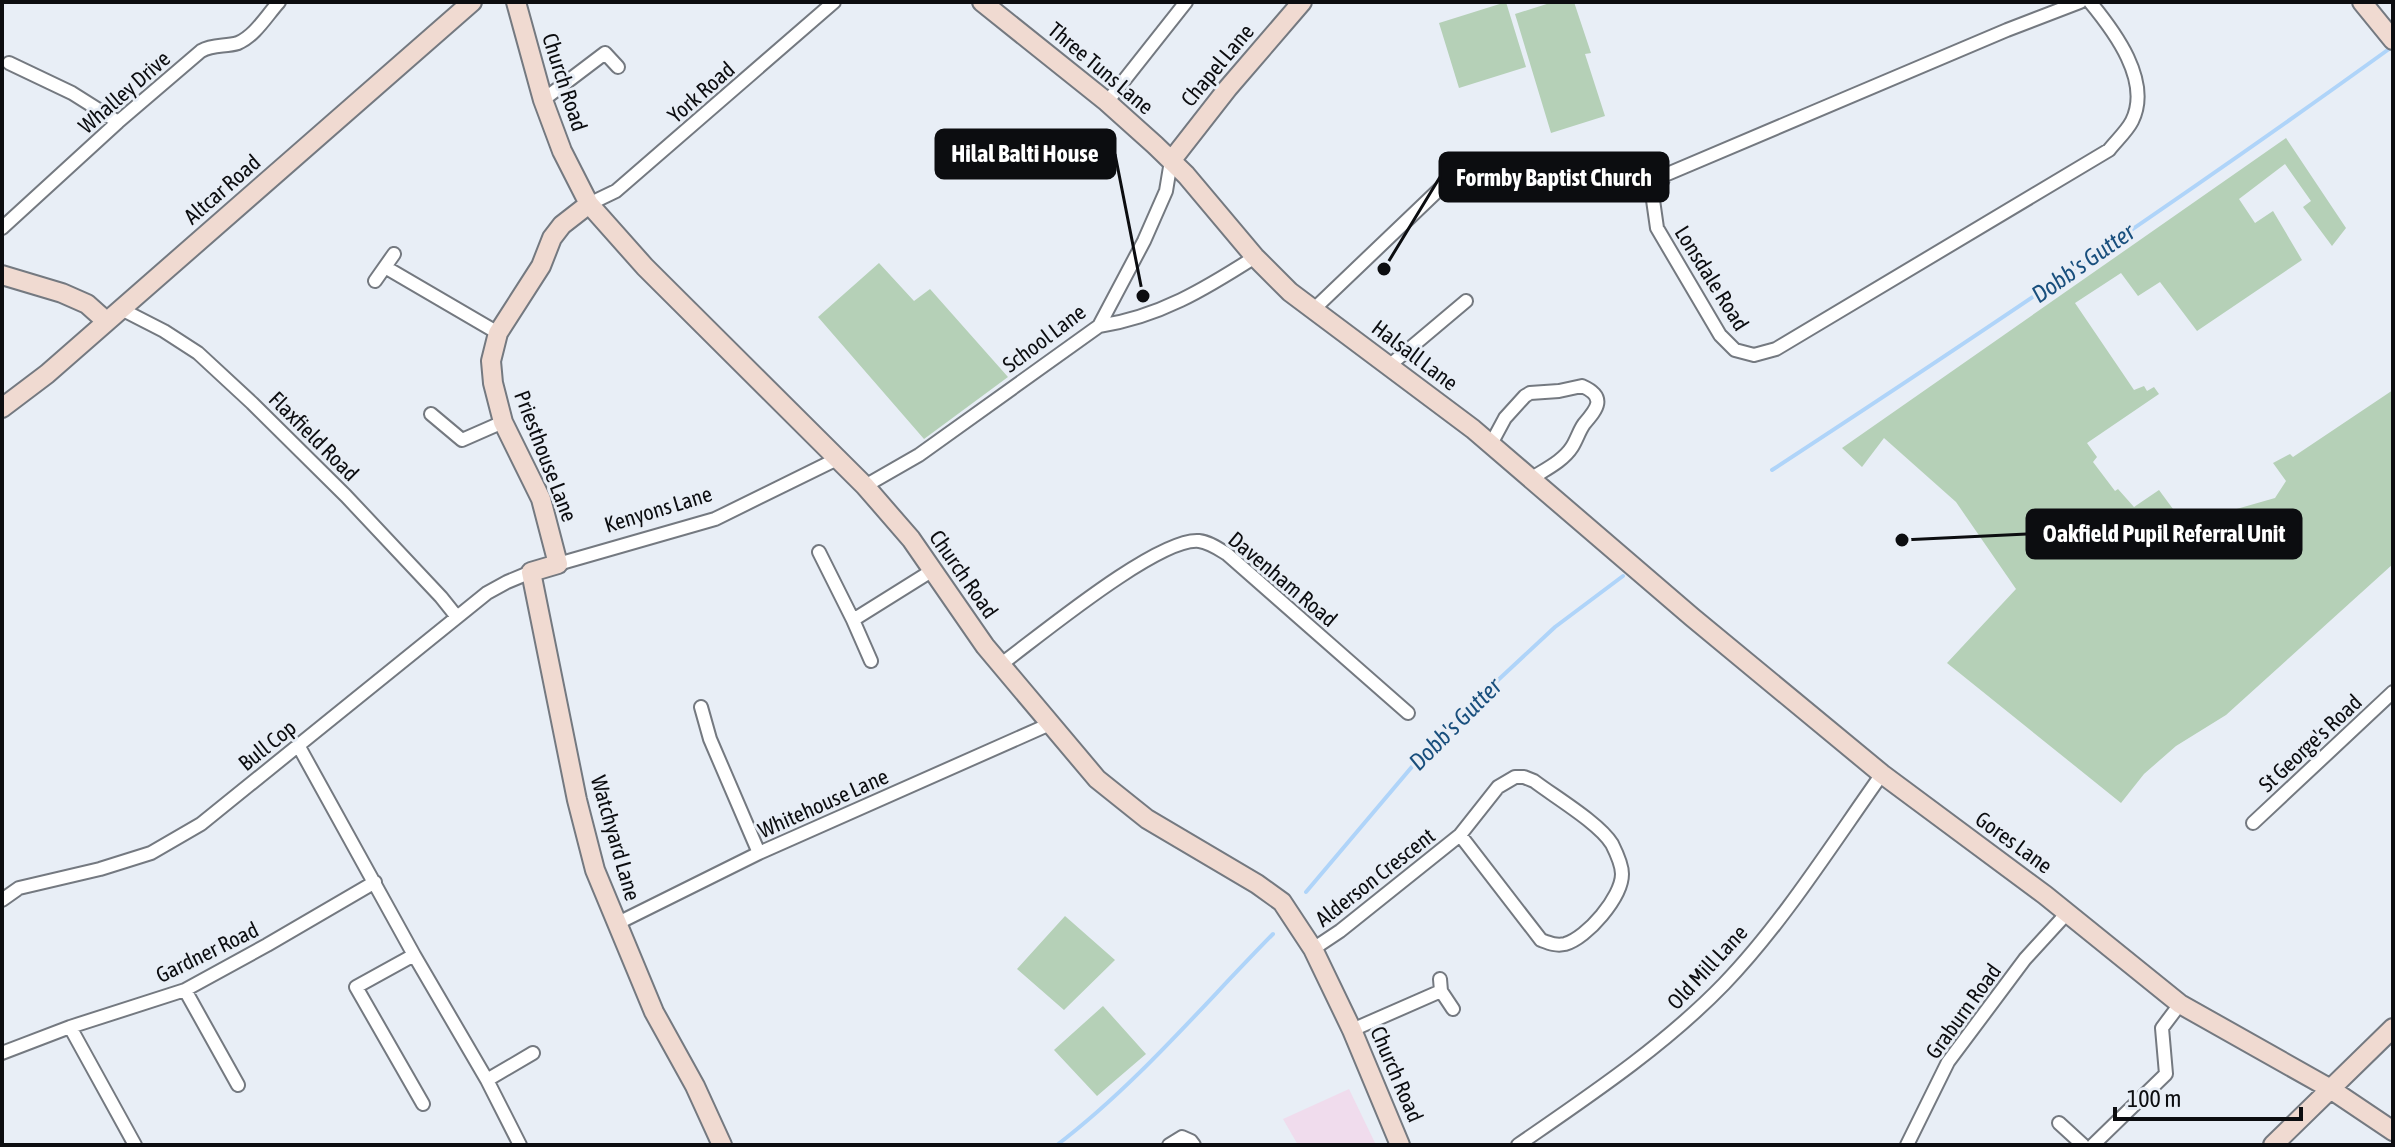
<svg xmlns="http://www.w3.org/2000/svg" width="2395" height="1147" viewBox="0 0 2395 1147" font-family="'Asap Condensed',sans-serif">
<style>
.commercial{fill:#f0dced}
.green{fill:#b5d0b7}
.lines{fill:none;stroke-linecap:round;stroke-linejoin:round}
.stream{stroke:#afd4f9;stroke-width:4}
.street-casing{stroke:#747980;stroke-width:16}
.secondary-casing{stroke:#747980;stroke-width:22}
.street{stroke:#fff;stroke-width:12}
.secondary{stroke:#f0dad1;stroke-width:18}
.labels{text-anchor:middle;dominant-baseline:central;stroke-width:6;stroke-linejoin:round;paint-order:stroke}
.street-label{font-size:22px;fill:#0c0d10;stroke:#e8eef6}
.water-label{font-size:24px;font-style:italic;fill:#194f7d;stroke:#e8eef6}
.leader{fill:none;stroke:#0c0d10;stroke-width:3}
.callout-dot{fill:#0c0d10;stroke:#e8eef6;stroke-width:3}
.callout{fill:#0c0d10;stroke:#0c0d10;stroke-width:3}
.callout-label{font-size:24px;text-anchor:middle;font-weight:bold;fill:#fff}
</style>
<rect width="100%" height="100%" fill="#e8eef6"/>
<path class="commercial" d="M1349 1089 1376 1145H1298L1283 1119Z"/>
<path class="green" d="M1506 2 1526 67 1459 88 1439 23Z
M1553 2H1574L1591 53 1585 54 1605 116 1551 133 1515 14Z
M2286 138 2346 228 2332 246 2303 207 2311 201 2285 164 2239 199 2255 223 2273 211 2302 260 2197 331 2160 282 2138 296 2121 273 2075 303 2134 390 2144 386 2147 391 2154 387 2159 394 2087 443 2097 457 2093 462 2115 491 2118 489 2134 507 2159 490 2173 509 2167 514 2168 519 2191 522 2275 498 2286 481 2273 463 2290 454 2293 457 2393 390V564L2226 715 2176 746 2144 774 2121 803 1947 663 2016 589 1956 502 1884 438 1862 467 1842 448Z
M879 263 914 301 930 289 1008 377 924 439 818 317Z
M1065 916 1115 960 1064 1010 1017 969Z
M1103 1006 1146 1054 1097 1096 1054 1050Z"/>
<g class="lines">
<path class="stream" d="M1772 470C1980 334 2187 195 2389 49
M1306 892 1438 736 1555 627 1623 576
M1057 1145C1137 1084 1203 1005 1273 934"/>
<defs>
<path id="street" d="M2080 2 2007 30 1665 175 1653 200 1657 228 1720 335 1735 350 1754 355 1776 349 2109 150C2116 141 2127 131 2132 121 2152 81 2114 31 2090 2
M9 63 72 93 118 122
M543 100 605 53 618 67
M1107 102 1186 2
M589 204 616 191 834 2
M2 228 118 122 201 51C213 44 225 47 238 43 255 36 267 15 279 2
M385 267 498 333
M375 281 394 254
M121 309 164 331 198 353 252 403 346 496 441 597 457 617
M1313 310 1448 181
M1099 326C1159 317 1205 289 1255 257
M1390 365 1466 301
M431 414 462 440 503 422
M1491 444 1505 418 1525 396 1530 393 1559 391 1582 386C1607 397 1597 409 1584 424 1579 431 1577 439 1572 447 1563 461 1546 469 1532 478
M865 486 919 455 1099 326 1144 241 1166 191 1171 161
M819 552 853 620
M558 564 715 519 837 459
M871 661 853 620 933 570
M1000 665C1037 638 1158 537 1199 541 1209 542 1219 549 1227 554L1408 713
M701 707 710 739 759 853
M298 745 414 955 487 1080 520 1145
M2253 823 2393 692
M2 900 19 888 100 869 151 853 201 824 487 593 507 582 531 572
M616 924 759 853 1050 724
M1313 949 1340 931 1460 835 1498 787 1515 777H1524L1534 781C1555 797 1599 823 1612 844 1616 852 1622 865 1622 874 1622 897 1587 938 1565 944 1556 946 1549 943 1541 940L1460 835
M414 955 356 987 423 1104
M1440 979 1441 991 1453 1009
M185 990 238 1085
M70 1027 135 1145
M1352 1030 1441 991
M2 1053 70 1027 185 990 267 945 375 882
M487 1080 533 1053
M2059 1123 2083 1145
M1169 1145 1182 1137 1191 1141 1194 1145
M1518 1145C1589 1096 1664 1046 1724 984 1782 924 1833 843 1882 774
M1907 1145 1948 1062 2025 959 2068 912
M2093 1145 2166 1074 2162 1028 2180 1004"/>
<path id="secondary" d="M516 2 543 100 562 151 589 204 645 267 865 486 911 539 985 646 1097 779 1147 819 1257 884 1282 902 1313 949 1352 1030 1400 1145
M982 2 1107 102 1155 145 1186 175 1255 257 1290 292 1473 429 1692 617 1882 774 2045 895 2180 1004 2329 1088 2393 1131
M2362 2 2393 40
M1171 161 1228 88 1302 2
M589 204 562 225 552 238 541 266 498 333 491 361 493 383 503 422 541 499 558 564 531 572 577 800 595 870 654 1012 695 1086 722 1145
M2 275 62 293 87 304 106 321
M2 408 47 374 472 2
M2273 1145 2393 1028"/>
</defs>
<use href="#street" class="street-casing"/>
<use href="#secondary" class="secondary-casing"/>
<use href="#street" class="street"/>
<use href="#secondary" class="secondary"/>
</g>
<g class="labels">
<g class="street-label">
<text transform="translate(1217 65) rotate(-50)">Chapel Lane</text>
<text transform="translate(1101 68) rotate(40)">Three Tuns Lane</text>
<text transform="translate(565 82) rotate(72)">Church Road</text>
<text transform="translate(124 92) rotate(-41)">Whalley Drive</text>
<text transform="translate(701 92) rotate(-41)">York Road</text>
<text transform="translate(222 189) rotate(-41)">Altcar Road</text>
<text transform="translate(1712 278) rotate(58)">Lonsdale Road</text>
<text transform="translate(1044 338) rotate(-37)">School Lane</text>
<text transform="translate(1415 355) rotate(37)">Halsall Lane</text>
<text transform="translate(314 436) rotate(45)">Flaxfield Road</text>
<text transform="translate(546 456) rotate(69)">Priesthouse Lane</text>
<text transform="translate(658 509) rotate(-17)">Kenyons Lane</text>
<text transform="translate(964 574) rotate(55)">Church Road</text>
<text transform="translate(1283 579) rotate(40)">Davenham Road</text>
<text transform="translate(2310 743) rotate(-43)">St George's Road</text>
<text transform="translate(267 745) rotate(-39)">Bull Cop</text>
<text transform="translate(823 803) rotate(-24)">Whitehouse Lane</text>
<text transform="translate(616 838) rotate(74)">Watchyard Lane</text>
<text transform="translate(2014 842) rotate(36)">Gores Lane</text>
<text transform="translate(1375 877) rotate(-38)">Alderson Crescent</text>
<text transform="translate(207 952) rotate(-26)">Gardner Road</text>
<text transform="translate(1707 967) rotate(-47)">Old Mill Lane</text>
<text transform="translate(1963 1011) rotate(-54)">Graburn Road</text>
<text transform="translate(1397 1074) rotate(67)">Church Road</text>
</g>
<g class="water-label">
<text transform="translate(2083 263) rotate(-35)">Dobb's Gutter</text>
<text transform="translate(1455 724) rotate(-45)">Dobb's Gutter</text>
</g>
</g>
<path class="leader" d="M1143 296L1115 154M1384 269L1440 177M1902 540L2027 534"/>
<g class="callout-dot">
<circle cx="1143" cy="296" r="8"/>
<circle cx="1384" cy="269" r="8"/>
<circle cx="1902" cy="540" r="8"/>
</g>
<g class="callout">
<rect x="936" y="130" width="179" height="48" rx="8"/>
<rect x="1440" y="153" width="228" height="48" rx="8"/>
<rect x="2027" y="510" width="274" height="48" rx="8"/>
</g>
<g class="callout-label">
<text x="1025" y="162">Hilal Balti House</text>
<text x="1554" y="186">Formby Baptist Church</text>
<text x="2164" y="542">Oakfield Pupil Referral Unit</text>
</g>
<rect width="2395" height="1147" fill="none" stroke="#0c0d10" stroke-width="8"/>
<path d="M2115 1107v12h186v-12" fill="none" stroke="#0c0d10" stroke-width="4"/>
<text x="2127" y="1107" font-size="24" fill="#0c0d10" stroke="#e8eef6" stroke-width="6" paint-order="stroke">100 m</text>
</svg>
